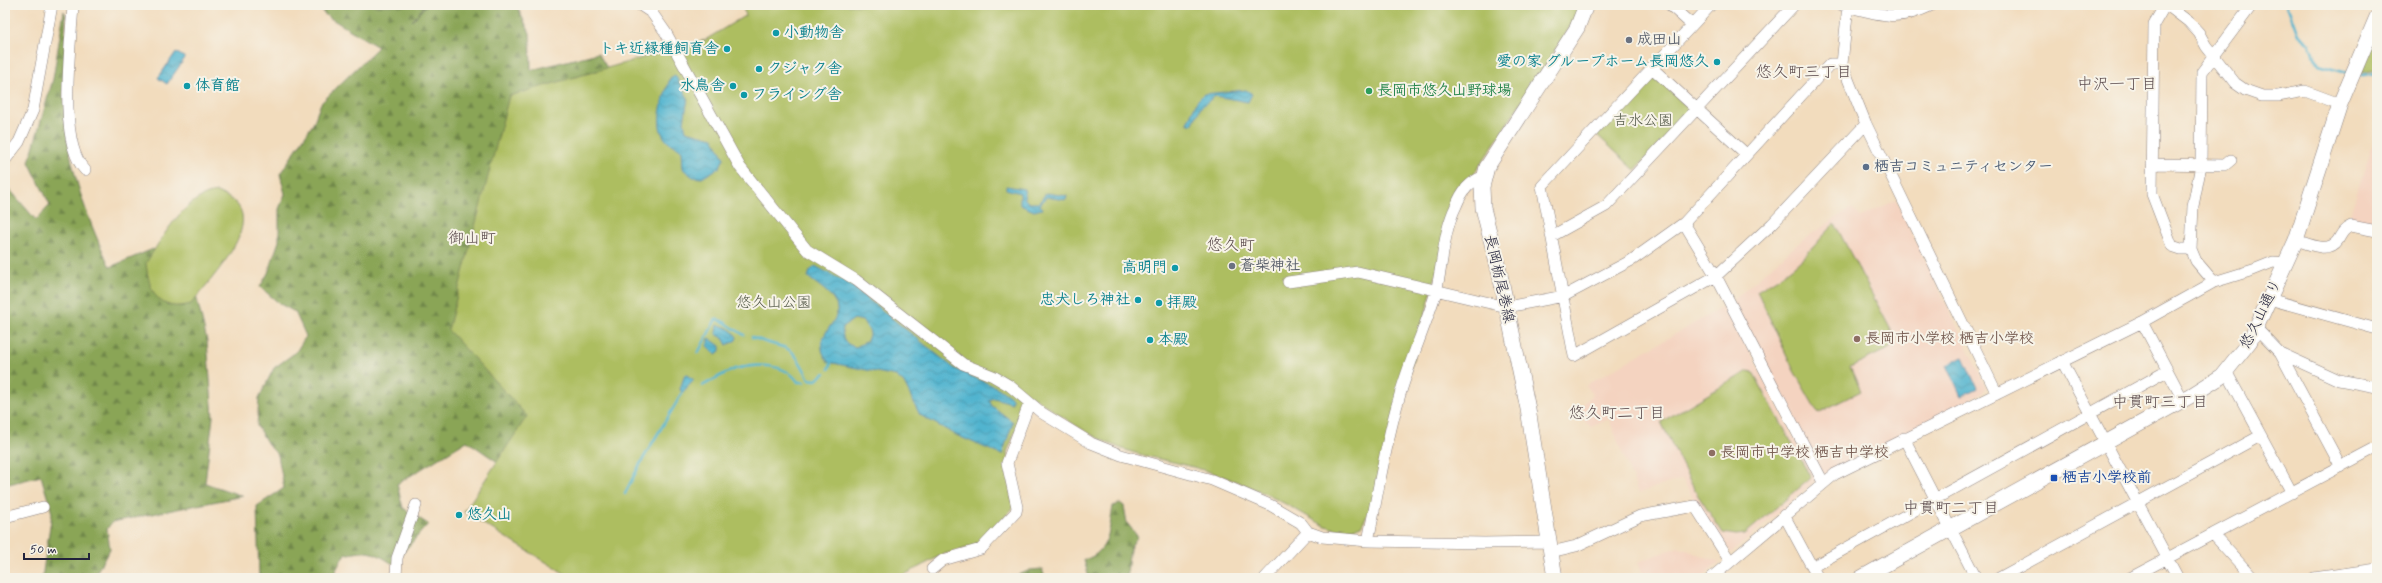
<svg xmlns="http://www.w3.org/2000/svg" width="2382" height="583" viewBox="0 0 2382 583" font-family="Mynerve,'Klee One',sans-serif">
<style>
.built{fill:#f4d3c0}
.forest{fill:url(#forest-firs);stroke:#566449}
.park{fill:#adbe61;stroke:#68704e}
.water{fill:url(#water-waves);stroke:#3a6b85;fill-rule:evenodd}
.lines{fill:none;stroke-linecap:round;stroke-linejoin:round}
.stream{stroke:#51b4cf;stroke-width:2.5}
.minor-casing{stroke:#8a7f7c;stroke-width:12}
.major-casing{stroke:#8a7f7c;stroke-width:16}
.minor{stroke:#fff;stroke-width:11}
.major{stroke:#fff;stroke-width:15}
.culture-dot{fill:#0f9aa8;stroke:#f7f3e8;stroke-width:1.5}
.worship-dot{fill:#6b7280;stroke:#f7f3e8;stroke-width:1.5}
.leisure-dot{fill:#2e9e5b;stroke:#f7f3e8;stroke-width:1.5}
.service-dot{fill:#5c6f8a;stroke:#f7f3e8;stroke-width:1.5}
.education-dot{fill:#8d6e63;stroke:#f7f3e8;stroke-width:1.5}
.transit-dot{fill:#1a4fb4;stroke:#f7f3e8;stroke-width:1.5}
.labels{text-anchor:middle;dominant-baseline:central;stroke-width:4;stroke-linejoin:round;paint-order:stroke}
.culture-label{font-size:15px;font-weight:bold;fill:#0d838f;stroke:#f7f3e8;text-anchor:start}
.worship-label{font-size:15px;font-weight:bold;fill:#5b616d;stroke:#f7f3e8;text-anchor:start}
.leisure-label{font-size:15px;font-weight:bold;fill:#27864d;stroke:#f7f3e8;text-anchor:start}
.park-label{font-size:15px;fill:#535948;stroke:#f7f3e8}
.service-label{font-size:15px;font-weight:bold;fill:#4e5e75;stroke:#f7f3e8;text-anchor:start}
.street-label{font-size:15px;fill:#22223b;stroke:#f7f3e8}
.education-label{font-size:15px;font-weight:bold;fill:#785e54;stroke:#f7f3e8;text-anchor:start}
.transit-label{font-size:15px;font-weight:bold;fill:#164399;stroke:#f7f3e8;text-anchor:start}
.neighbourhood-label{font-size:16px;fill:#5f4f51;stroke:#f7f3e8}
</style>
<defs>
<pattern id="forest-firs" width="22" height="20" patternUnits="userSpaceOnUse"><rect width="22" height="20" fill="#8aa557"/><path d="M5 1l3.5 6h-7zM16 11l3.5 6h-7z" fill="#708649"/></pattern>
<pattern id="water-waves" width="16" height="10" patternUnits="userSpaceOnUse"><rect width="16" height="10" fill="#51b4cf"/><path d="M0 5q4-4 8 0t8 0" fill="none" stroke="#4392a9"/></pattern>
</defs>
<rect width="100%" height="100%" fill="#f7f3e8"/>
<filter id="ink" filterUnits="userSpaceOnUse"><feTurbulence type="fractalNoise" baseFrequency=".025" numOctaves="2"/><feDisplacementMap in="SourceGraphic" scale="8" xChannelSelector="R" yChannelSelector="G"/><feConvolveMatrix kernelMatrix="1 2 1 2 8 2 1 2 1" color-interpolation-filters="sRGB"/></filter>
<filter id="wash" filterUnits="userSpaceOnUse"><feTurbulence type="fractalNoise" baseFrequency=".012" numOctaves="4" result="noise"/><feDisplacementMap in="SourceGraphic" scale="16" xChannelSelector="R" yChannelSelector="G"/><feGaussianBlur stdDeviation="0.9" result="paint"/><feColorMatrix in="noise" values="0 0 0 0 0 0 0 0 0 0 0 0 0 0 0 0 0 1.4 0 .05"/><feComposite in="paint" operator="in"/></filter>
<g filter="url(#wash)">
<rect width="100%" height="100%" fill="#f2dcbd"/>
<path class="built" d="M2374 139 2377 140V228L2348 221Z
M1896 200 1986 387 1983 393 1902 434 1823 477 1732 301 1801 241 1851 208 1861 217Z
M1726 305 1816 480 1731 553 1708 522 1682 479 1638 493 1609 419 1591 427 1575 413 1592 395 1586 385Z
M1678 547 1720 562 1701 578H1644L1638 562Z"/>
<path class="forest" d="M323 5H425L412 21 426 5H516L530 33 531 70 598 53 609 71 649 220 499 463 467 441 397 484 403 508 428 524 393 564C371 550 369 550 344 555L336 570 338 578H259L257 506 284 488 278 455 269 446 257 426 259 398 274 368 296 352 306 336 295 312 280 304 260 287 268 273 279 241V209L285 194 280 174 313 124 321 103 378 47 330 18 323 13Z
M64 11 66 16C65 55 62 95 67 134 73 180 90 225 110 267L153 249 196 295 207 341 213 417 205 483 243 496 112 522 107 529 110 549 93 578H42L52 513 41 476 5 485V184L36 220 50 205 29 162 53 79Z
M1120 503 1124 506 1127 523 1138 537C1127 546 1129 561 1127 574L1130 578H1089L1084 560C1110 552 1109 529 1113 506Z
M1042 569 1045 578H1012L1030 570Z"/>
<path class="park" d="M741 5H1580L1576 18 1479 167 1459 192 1372 507 1361 526C1337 536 1321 524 1300 512 1269 494 1234 479 1200 469 1170 460 1139 457 1110 444 1081 431 1056 412 1030 395L1007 452 1013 508 979 545 944 554 898 578H572L464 512 527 416 448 330 509 96 705 40 746 15Z
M2377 34V70L2361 73Z
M1651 73 1691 110 1635 170 1595 133Z
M217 192C225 196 234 199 239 207 256 234 206 284 191 304 159 313 149 292 146 263 162 238 185 195 217 192Z
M1835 224 1893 334 1890 348 1850 367 1861 391 1818 413 1794 371 1757 291C1773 281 1789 272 1803 258 1814 247 1823 235 1835 224Z
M1748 371 1753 372 1811 478 1745 534 1736 535 1723 533 1695 491 1661 422Z"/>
<path class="water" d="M176 52 185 58 167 84 158 78Z
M675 75 688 98 684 122 686 131 713 138 724 158 720 167 702 178 693 177 683 169 682 151C678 145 671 146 667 141 651 124 665 97 670 78Z
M1246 90 1252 94 1248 102 1215 96 1201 107 1192 125 1187 123 1197 101 1204 94Z
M1006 186 1024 189 1025 199 1029 203H1039L1046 193 1067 196 1066 200 1046 197 1040 205 1042 209 1034 211 1020 205V193L1006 189Z
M815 266 849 284 955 369 998 388 1012 398V403L994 398 989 400 992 406 1013 422 1002 455 956 435 920 415 904 383 896 376 828 362C826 358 822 353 822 348 819 330 846 319 834 300 828 291 816 284 808 277L810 271ZM854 319 863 321 870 332 867 341 856 347C845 345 841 338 843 327Z
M717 325C726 326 732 330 737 337L736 340 727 345 723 338 716 334Z
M709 338 720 346V351L716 354 707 346Z
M1963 357 1977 388 1961 396 1947 365Z
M685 374 694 380 682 393 680 389Z"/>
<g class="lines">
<path class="stream" d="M2287 5 2297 32 2310 43 2318 65 2347 73
M2358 76 2377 73
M752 337C789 353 788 337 809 379L816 380 825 373
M698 353 716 319 724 322 744 335
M829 369 831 363
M702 386C712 381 724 373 735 369 755 363 786 363 798 382H804
M625 494C641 458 663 427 682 393"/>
</g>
</g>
<g filter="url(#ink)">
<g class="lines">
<defs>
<path id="minor" d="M73 5C71 45 57 142 85 170
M640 5 652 13 666 33 740 167 807 250 856 280 963 364 993 376 1010 386 1042 413 1091 443 1121 455 1212 480 1270 505 1301 523 1308 532 1322 537 1368 541 1484 543 1550 542
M1670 5 1692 25
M1711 5 1542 186 1574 356 1716 276 1772 224 1866 124
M1842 5C1880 14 1895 23 1932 5
M1848 5 1842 64 1866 124 1997 394
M2165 5 2154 24 2152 194 2172 246 2181 249H2191
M2167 5 2189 22 2199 33 2206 46 2235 83 2245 90 2262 96H2278L2305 91 2340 104
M1651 67 1746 154
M5 160 19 142 33 110 52 5
M2152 164 2225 165 2231 160
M1684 223 1716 276 1823 482
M1552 236 1606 206 1794 5
M2296 240C2309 244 2329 254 2338 240 2342 233 2344 229 2351 226L2377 231
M1288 282 1358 272 1507 307 1564 296 1632 260 1684 223 1830 64H1842
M2214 282 2196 261 2191 249 2193 206 2201 165 2202 72 2252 5
M2269 299 2377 329
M2142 322 2183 400
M2256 328 2280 353 2341 467
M2280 353 2339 380 2377 387
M2062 361 2178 578
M2226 371 2292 493
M1904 438 1976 578
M1784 515 1818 578
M5 517 43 507
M2213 534 2253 578
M1368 541C1378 493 1385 445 1399 398 1409 362 1425 328 1436 292 1443 264 1443 232 1456 206 1462 191 1469 182 1484 176
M1551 552 1576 546 1640 516 1695 506 1730 561
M1812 567 2167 371
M932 569 943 560 981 549 1016 512 1017 507 1007 463 1029 404
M396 578 397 558 416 505
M1265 578 1308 532
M1711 578 1835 474 2142 322 2214 282 2253 270 2273 262 2285 263
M1999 578 2260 436
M2130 578 2377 447
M2314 578 2377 569"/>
<path id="major" d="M1555 578 1528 409 1500 275 1483 208 1482 187 1487 167 1577 28 1586 5
M1861 578 2192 395 2222 376 2250 341 2296 240 2340 104 2377 17"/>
</defs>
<use href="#minor" class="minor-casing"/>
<use href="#major" class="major-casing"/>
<use href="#minor" class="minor"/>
<use href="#major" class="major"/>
</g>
</g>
<g class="culture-dot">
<circle cx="776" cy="33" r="4"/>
<circle cx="727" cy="49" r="4"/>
<circle cx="1717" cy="62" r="4"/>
<circle cx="759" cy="69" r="4"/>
<circle cx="187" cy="86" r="4"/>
<circle cx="733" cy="86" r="4"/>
<circle cx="744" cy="95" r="4"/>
<circle cx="1175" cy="268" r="4"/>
<circle cx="1138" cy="300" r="4"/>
<circle cx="1159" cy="303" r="4"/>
<circle cx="1150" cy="340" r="4"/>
<circle cx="459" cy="515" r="4"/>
</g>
<g class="worship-dot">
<circle cx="1629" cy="40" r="4"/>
<circle cx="1232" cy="266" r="4"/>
</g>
<circle class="leisure-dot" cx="1369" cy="91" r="4"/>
<circle class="service-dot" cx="1866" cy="167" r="4"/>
<g class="education-dot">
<circle cx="1857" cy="339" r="4"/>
<circle cx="1712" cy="453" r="4"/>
</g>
<rect class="transit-dot" x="2050" y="474" width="8" height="8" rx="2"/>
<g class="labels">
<g class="culture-label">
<text x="784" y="33">小動物舎</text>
<text x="719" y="49" text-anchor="end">トキ近縁種飼育舎</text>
<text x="1709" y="62" text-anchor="end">愛の家 グループホーム長岡悠久</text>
<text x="767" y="69">クジャク舎</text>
<text x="195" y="86">体育館</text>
<text x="725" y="86" text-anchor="end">水鳥舎</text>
<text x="752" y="95">フライング舎</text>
<text x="1167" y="268" text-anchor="end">高明門</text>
<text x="1130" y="300" text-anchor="end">忠犬しろ神社</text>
<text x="1167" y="303">拝殿</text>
<text x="1158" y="340">本殿</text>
<text x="467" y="515">悠久山</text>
</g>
<g class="worship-label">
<text x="1637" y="40">成田山</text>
<text x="1240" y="266">蒼柴神社</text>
</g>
<g class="leisure-label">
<text x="1377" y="91">長岡市悠久山野球場</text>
</g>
<g class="park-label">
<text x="1643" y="121">吉水公園</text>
<text x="774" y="303">悠久山公園</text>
</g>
<g class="service-label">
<text x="1874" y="167">栖吉コミュニティセンター</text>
</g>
<g class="street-label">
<text transform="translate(1499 279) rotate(77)">長岡栃尾巻線</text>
<text transform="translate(2261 314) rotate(-64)">悠久山通り</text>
</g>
<g class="education-label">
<text x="1865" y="339">長岡市小学校 栖吉小学校</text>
<text x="1720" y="453">長岡市中学校 栖吉中学校</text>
</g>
<g class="transit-label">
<text x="2062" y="478">栖吉小学校前</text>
</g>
<g class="neighbourhood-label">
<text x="1804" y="72">悠久町三丁目</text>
<text x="2117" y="84">中沢一丁目</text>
<text x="472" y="238">御山町</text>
<text x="1231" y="245">悠久町</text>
<text x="2160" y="402">中貫町三丁目</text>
<text x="1617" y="413">悠久町二丁目</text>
<text x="1951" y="508">中貫町二丁目</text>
</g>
</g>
<rect width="2382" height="583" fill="none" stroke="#f7f3e8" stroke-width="20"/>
<path d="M24 553v6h65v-6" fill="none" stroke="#22223b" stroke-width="2"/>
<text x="30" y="553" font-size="12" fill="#22223b" stroke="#f7f3e8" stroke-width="3" paint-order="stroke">50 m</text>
</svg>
